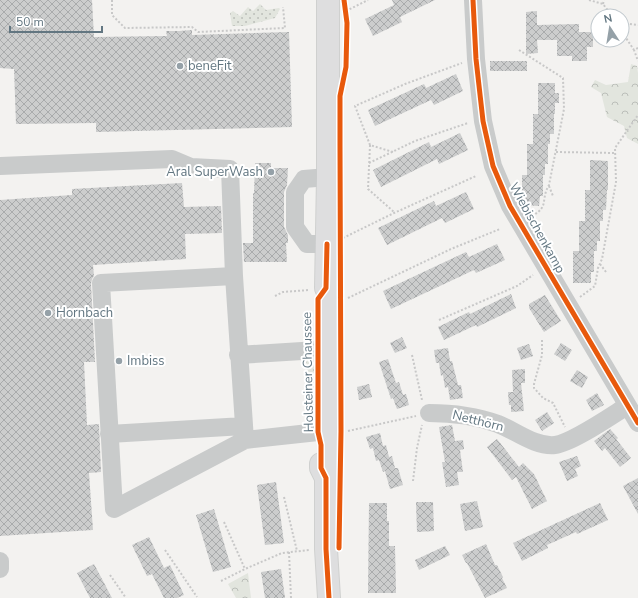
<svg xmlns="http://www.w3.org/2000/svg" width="638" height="598" viewBox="0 0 638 598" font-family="'Nunito Sans',sans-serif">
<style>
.grass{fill:url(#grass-dots)}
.forest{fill:url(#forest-crowns)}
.building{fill:url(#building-cross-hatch)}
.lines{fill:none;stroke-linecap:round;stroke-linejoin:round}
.major-casing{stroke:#cfd0cf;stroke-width:24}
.path{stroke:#c8c8c8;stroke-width:2;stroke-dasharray:2 2;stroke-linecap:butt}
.minor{stroke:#c9cbcb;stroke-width:18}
.major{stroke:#dededf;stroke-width:22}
.cycleway-casing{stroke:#fff;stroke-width:8}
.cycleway{stroke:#e8590c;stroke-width:5}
.poi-dot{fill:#95a1a8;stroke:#fff;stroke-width:1.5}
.labels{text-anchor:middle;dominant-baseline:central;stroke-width:4;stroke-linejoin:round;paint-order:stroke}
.poi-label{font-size:13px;fill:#627681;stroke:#fff;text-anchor:start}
.street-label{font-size:13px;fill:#627681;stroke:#fff}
</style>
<defs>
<pattern id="grass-dots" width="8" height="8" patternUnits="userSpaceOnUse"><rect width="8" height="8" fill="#e2e5de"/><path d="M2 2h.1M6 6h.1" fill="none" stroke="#bbbeb9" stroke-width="1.8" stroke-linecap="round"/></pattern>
<pattern id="forest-crowns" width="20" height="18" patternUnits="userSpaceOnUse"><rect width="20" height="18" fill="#e2e5de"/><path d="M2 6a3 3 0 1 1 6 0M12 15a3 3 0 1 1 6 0" fill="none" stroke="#bbbeb9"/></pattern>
<pattern id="building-cross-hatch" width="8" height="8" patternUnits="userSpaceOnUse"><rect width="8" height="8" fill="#cccdcd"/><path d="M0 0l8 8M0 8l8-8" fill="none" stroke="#a9abac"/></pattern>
</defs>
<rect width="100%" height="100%" fill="#f3f2f0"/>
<path class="grass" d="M260 4 266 10 279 8 280 9 275 18 245 26H232L230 13 233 11 240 16 248 7 253 11Z
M306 358H314L315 421 311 423Z"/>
<path class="forest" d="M631 64 637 66 638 73V144L627 138 624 126 607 117 601 93 591 87 595 80 606 85 628 82Z
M248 573 251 598H236L228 584Z"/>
<path class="building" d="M0 0H92L94 37 167 36 166 31H179L192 30V35L289 32 292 127 96 132V123L16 124 14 69 0 68Z
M392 0H435L400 17 402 22 373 36 365 19 394 5Z
M537 11V25L579 24V32H593V47H587V61H572V56H557V40H537L538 53 526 54V12Z
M490 61H527V71H490Z
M456 74 463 91 434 105 431 100 375 126 368 110 424 84 426 88Z
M538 83H555V93H559V103H555V114H554V134H550V144H548V164H545V175H543V196H540L539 206 522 205V175H527V144H533V114H538Z
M460 133 468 150 439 164 437 159 381 187 373 170 429 142 431 147Z
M590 160 608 161V190H607L606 210H603V221H600V241H597V251H594V272H591V283H573V251H579V221H585V190H590Z
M255 163H271V168H288L287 185 284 192V227L288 235V243H286L287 262H244L243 243H253V193H254Z
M182 183 184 207 221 206 222 233 185 234 186 259 93 265 94 276 92 279 91 284 95 362H84L87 425 99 424 101 472 89 473 93 530 0 536V200L72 195V189Z
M466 192 474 209 445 223 442 218 387 245 378 228 434 201 436 206Z
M497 244 505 260 476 273 474 270 391 309 383 291 466 252 469 257Z
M511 294 516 308 477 327 476 325 444 340 438 327 469 312 470 314Z
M545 295 561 321 544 332 529 308V304Z
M402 337 407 348 395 353 390 343Z
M561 343 572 350 565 361 554 354Z
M529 344 533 356 521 360 517 348Z
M448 348 450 361H452L458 385H461L463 398 450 400 448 387 445 388 443 375 441 376 439 363H436L434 350Z
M388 359 396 383 399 382 403 395 406 394 409 405 397 409 393 398 391 399 379 362Z
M525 369V383H521L524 411 511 412V405H509L508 392H513L512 370Z
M577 370 588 377 582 388 570 381Z
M369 384 372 397 359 400 357 387Z
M597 393 604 405 592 411 586 400Z
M547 412 554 423 542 431 535 420Z
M452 425 455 441 463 440 464 449 460 450 463 472H457L459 485 446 487 442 462H445L439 427Z
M610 429 618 438 616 439 631 458 620 467 605 448 602 451 594 441Z
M380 433 383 446 386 445 389 457 392 456 395 468H398L403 485 390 489 385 471 383 472 379 460 376 461 373 448 370 449 366 437Z
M497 439 519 467 523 463 534 474 547 501 532 509 516 477 512 480 487 447Z
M577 456 581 466 575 469 578 476 567 481 559 462Z
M638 478V514L623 486Z
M276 482 284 543 265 545 257 485Z
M477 501 483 527 465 531 460 504Z
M416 502H433L434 531 417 532Z
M369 503H387V521H389V546H395L396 593H368Z
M600 503 608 520 577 534 576 532 547 545 548 548 522 561 513 543Z
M214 509 231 567 213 572 196 515Z
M149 537 164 568 170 565 184 595 177 598H164L152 574 147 576 132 545Z
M486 544 495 565H497L503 577 502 578 507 588 485 598 467 563H466L462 555Z
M445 546 450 555 419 570 415 560Z
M94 564 102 579 112 598H90L77 573Z
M281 569 285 598H265L261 572Z"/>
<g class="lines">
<defs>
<path id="major" d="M321 464V468L326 478V549L329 598
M326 478 332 469V299L326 288 328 177V0"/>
</defs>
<use href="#major" class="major-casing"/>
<path class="path" d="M112 0V15L125 28 192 27 198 32 285 28 283 7
M589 0 603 4 612 16
M603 4 604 0
M346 11 368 0
M622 23 638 25
M622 32 634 50
M638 48 634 50 638 61
M519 50 563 78 564 109 549 185C540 200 550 206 532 216
M370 145 368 189 394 212
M393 152 370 145 355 106 405 84 462 63
M556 152 615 153
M369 163 415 141 468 123
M549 186 553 196
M343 238 394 213 476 176
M600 264 606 272
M275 296 283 292 309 290
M580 297 595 286 598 268 602 259 616 182 615 148 638 115
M348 298 451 249 500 229
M439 320 517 286 533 275
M542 340V355L534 384V388L543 398 553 403 565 427
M412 355 422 400
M348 431 416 416
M413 481 417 448 422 425
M284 497 297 551
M224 522 245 569
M165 550 197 597
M289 552 291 598
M110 575 126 598
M221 581 245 569 282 553 309 550"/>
<path class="minor" d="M473 0 476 59 483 121 493 166 510 206 638 423
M0 166 172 159 191 167 230 169 234 276 245 440 114 509 101 283 234 276
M327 244H307L295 227V192L304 179 328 177
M238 355 318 350
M429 413C452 413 476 416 498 424 516 431 535 447 555 445 572 443 611 416 627 406
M109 434 244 426
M245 440 318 432
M0 561V569"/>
<use href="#major" class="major"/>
<defs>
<path id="cycleway" d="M473 0 476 59 483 121 493 166 510 206 638 423
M327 244 326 288 318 299V432L321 445V468L326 478V549L329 598
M339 548 341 431 340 145V96L346 67 347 23 344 0"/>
</defs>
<use href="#cycleway" class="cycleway-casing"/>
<use href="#cycleway" class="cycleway"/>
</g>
<g class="poi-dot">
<circle cx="180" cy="66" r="4"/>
<circle cx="271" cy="172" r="4"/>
<circle cx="48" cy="313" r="4"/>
<circle cx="119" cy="361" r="4"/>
</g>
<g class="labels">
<g class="poi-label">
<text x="188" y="66">beneFit</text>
<text x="263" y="172" text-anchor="end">Aral SuperWash</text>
<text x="56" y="313">Hornbach</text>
<text x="127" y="361">Imbiss</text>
</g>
<g class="street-label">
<text transform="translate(537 228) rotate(61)">Wiebischenkamp</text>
<text transform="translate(308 372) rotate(-91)">Holsteiner Chaussee</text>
<text transform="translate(478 421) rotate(14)">Netthörn</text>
</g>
</g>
<g transform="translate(610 28) rotate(348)"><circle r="19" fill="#ffffff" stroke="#c0c8cd"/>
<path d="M0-3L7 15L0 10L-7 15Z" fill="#95a1a8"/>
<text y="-6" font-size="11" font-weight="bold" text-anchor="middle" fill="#627681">N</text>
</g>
<path d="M10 26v6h92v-6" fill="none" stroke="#627681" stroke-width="2"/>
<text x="16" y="26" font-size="12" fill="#627681" stroke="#ffffff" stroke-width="3" paint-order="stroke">50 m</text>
</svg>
